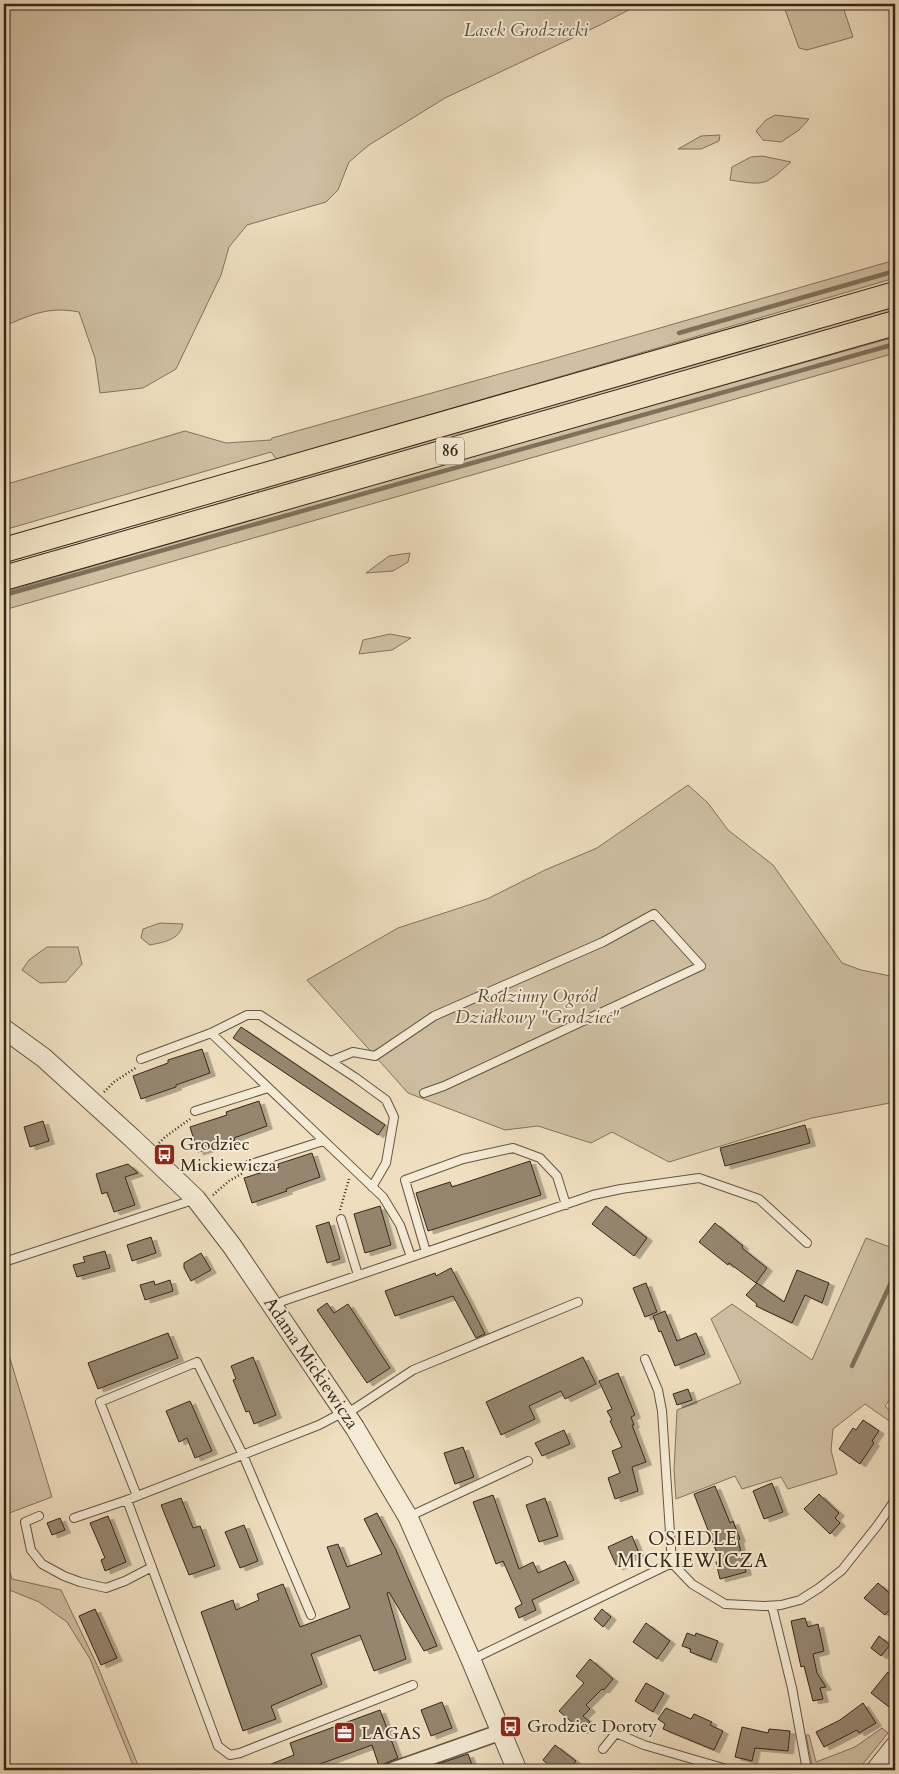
<svg xmlns="http://www.w3.org/2000/svg" width="899" height="1774" viewBox="0 0 899 1774" font-family="Cardo,serif">
<style>
.green{fill:#d0bfa3;stroke:#83735e}
.lines{fill:none;stroke-linecap:round;stroke-linejoin:round}
.stream{stroke:#7f705a;stroke-width:4.5}
.building{fill:#96866f;stroke:#362718;filter:url(#shadow)}
.service-casing{stroke:#645542;stroke-width:10}
.minor-casing{stroke:#645542;stroke-width:18}
.tertiary-casing{stroke:#645542;stroke-width:21}
.primary-casing{stroke:#362718;stroke-width:26}
.path{stroke:#362718;stroke-width:2.5;stroke-dasharray:1 2.5;stroke-linecap:butt}
.service{stroke:#f5ead5;stroke-width:8}
.minor{stroke:#f5ead5;stroke-width:15}
.tertiary{stroke:#f5ead5;stroke-width:19}
.primary{stroke:#efdebf;stroke-width:24}
.labels{text-anchor:middle;dominant-baseline:central;stroke-width:4;stroke-linejoin:round;paint-order:stroke}
.shield{fill:#f5ead5;stroke:#6f6251;stroke-width:1}
.shield-label{font-size:16px;font-weight:bold;fill:#362718}
.park-label{font-size:18px;font-style:italic;fill:#5c4d3b;stroke:#f5ead5}
.poi-label{font-size:18px;fill:#362718;stroke:#f5ead5;text-anchor:start}
.street-label{font-size:18px;fill:#362718;stroke:#f5ead5}
.neighbourhood-label{font-size:19px;letter-spacing:1px;fill:#362718;stroke:#f5ead5}
</style>
<defs>
<filter id="shadow"><feDropShadow dx="5.5" dy="3" stdDeviation="0" flood-color="#0004"/></filter>
</defs>
<rect width="100%" height="100%" fill="#efdebf"/>
<filter id="stains"><feTurbulence type="fractalNoise" baseFrequency=".004" numOctaves="4"/><feColorMatrix values="0 0 0 0 .2 0 0 0 0 .09 0 0 0 0 .02 0 0 0 .5 -.17"/></filter>
<radialGradient id="worn" r=".72"><stop offset=".6" stop-color="#630" stop-opacity="0"/><stop offset="1" stop-color="#630" stop-opacity=".3"/></radialGradient>
<path class="green" d="M4 4H640L600 25 445 98 369 145 349 162 338 190 326 202 247 225 229 247 221 275 176 369 143 388 100 393 95 358 79 312C48 306 31 315 4 326Z
M783 4H842L853 37 807 50 799 48Z
M775 115 809 119 799 130 781 142 763 140 756 131 766 120Z
M720 135 719 141 701 149H678L701 136Z
M762 156 791 162C765 185 766 186 730 180L732 167 751 157Z
M895 260V278L277 460 271 452 4 530V485L185 431 226 443 271 440 272 438 549 360Z
M895 305V313L260 496 256 489Z
M895 337V353L4 610V592L419 471Z
M410 553 408 562 393 571 366 573 389 556Z
M390 634 411 638 392 650 359 654 363 640Z
M688 785 708 803 728 830 773 865 842 963 861 970 895 977V1102L812 1118 669 1162 612 1132 591 1143 538 1126 505 1130 408 1093 307 980 398 928 487 899 545 870 597 848Z
M160 923 183 924C180 940 164 942 150 945L141 938 143 929Z
M47 947H78L82 964 66 982 40 983 22 970 29 960Z
M866 1238 895 1249V1392L885 1406 895 1415V1425L865 1404 833 1429 831 1450 837 1474 788 1489 781 1477 742 1489 735 1476 676 1499 674 1470 677 1410 741 1383 711 1319 732 1304 812 1360Z
M4 1325 9 1340 5 1342 52 1497 4 1515Z
M4 1553 12 1579 61 1590 98 1667 140 1770H135L90 1659 67 1622 39 1602 12 1591 4 1590Z
M882 1728 888 1733 858 1770H813L806 1735H809L816 1762 855 1747Z"/>
<g class="lines">
<path class="stream" d="M679 333 895 271
M4 595 895 344
M852 1366 895 1274"/>
</g>
<path class="building" d="M241 1027 385 1125 378 1135 233 1038Z
M202 1049 210 1073 176 1085V1087L141 1099 133 1076 168 1063V1060Z
M259 1101 267 1126 234 1138 235 1140 198 1152 190 1127 227 1115 226 1112Z
M43 1121 49 1141 30 1147 24 1127Z
M805 1125 810 1143 725 1166 720 1148Z
M312 1153 320 1177 286 1189 287 1191 252 1203 244 1178 279 1167 278 1164Z
M530 1161 541 1195 428 1231 416 1193 450 1182 452 1187Z
M128 1164 138 1173 125 1177 135 1205 114 1212 107 1192 102 1194 96 1174Z
M380 1206 391 1245 365 1253 354 1214Z
M606 1206 647 1238 634 1256 592 1224Z
M329 1222 340 1259 327 1263 316 1226Z
M715 1223 743 1246 742 1248 767 1268 756 1283 729 1263 728 1265 699 1242Z
M151 1237 156 1253 132 1261 127 1245Z
M105 1251 110 1268 77 1277 73 1265 85 1262 83 1257Z
M201 1253 211 1270 191 1281 184 1268V1263Z
M451 1268 469 1302 485 1334 476 1338 453 1296 395 1316 385 1291 435 1273 436 1276Z
M797 1270 829 1283 822 1303 805 1295 792 1323 756 1306 757 1304 746 1295 757 1283 784 1302Z
M170 1280 173 1291 145 1300 140 1285 154 1281 155 1285Z
M646 1283 657 1312 645 1317 633 1288Z
M327 1303 334 1313 348 1304 390 1368 367 1383 317 1310Z
M665 1311 677 1341 696 1333 705 1354 675 1366 661 1331 659 1332 653 1316Z
M168 1333 178 1358 98 1389 88 1363Z
M253 1357 276 1415 254 1424 249 1411 246 1412 233 1380 236 1379 231 1366Z
M583 1357 596 1384 565 1399 561 1391 529 1406 535 1419 501 1435 486 1402Z
M618 1373 635 1415 631 1417 634 1425H632L646 1462 632 1467 638 1491 615 1499 608 1478 620 1473 612 1451 622 1447 610 1421 612 1420 607 1411 612 1409 599 1381Z
M688 1389 692 1400 677 1405 673 1394Z
M190 1401 212 1451 195 1458 187 1438 179 1442 166 1411Z
M863 1420 879 1431 872 1441 874 1443 860 1464 839 1449 853 1428 856 1430Z
M564 1430 570 1444 542 1456 535 1443Z
M463 1447 474 1477 455 1484 444 1453Z
M772 1483 783 1512 764 1519 753 1491Z
M715 1486 730 1523 733 1521 740 1539 738 1540 746 1572 720 1579 716 1562 720 1561 694 1494Z
M819 1494 839 1513 835 1518 840 1523 830 1534 804 1509Z
M493 1495 519 1569 533 1562 538 1573 565 1561 574 1580 532 1600 536 1610 519 1618 515 1608 522 1604 503 1561 496 1564 473 1502Z
M181 1498 193 1528 200 1526 215 1566 189 1575 161 1505Z
M545 1498 558 1536 539 1542 526 1505Z
M377 1513 396 1550 437 1646 424 1651 389 1592 387 1593 406 1659 374 1671 360 1635 311 1654 322 1684 271 1706 276 1719 243 1731 201 1612 233 1600 236 1610 259 1600 257 1594 283 1584 300 1627 350 1608 327 1547 338 1544 347 1567 382 1554 364 1519Z
M108 1516 126 1562 105 1571 101 1560 105 1558 90 1523Z
M60 1518 65 1530 52 1535 47 1523Z
M244 1525 258 1561 240 1568 225 1532Z
M632 1536 639 1553 626 1559 628 1563 617 1567 608 1547Z
M878 1583 895 1598V1603L885 1615 864 1598Z
M95 1609 117 1658 101 1665 79 1616Z
M602 1609 611 1617 603 1627 594 1619Z
M805 1618 808 1627 818 1624 824 1651 813 1654 817 1673 826 1687 820 1688 823 1699 813 1701 804 1666 801 1667 791 1621Z
M646 1623 670 1641 657 1659 633 1642Z
M687 1633 695 1636 696 1633 718 1641 711 1660 690 1652 691 1649 682 1646Z
M879 1636 890 1645 881 1656 871 1648Z
M590 1659 613 1679 604 1690 602 1689 586 1705 590 1709 583 1716 590 1722 582 1731 559 1711 584 1683 576 1676Z
M888 1672 895 1678V1699L889 1707 871 1693Z
M646 1683 664 1693 653 1712 635 1701Z
M442 1702 452 1728 431 1736 421 1710Z
M863 1703 876 1723 859 1733 857 1730 824 1747 816 1732 840 1720Z
M666 1708 691 1719 694 1714 712 1722 710 1725 723 1731 714 1750 663 1729 665 1724 658 1719Z
M380 1710 398 1758 379 1766 372 1745 304 1770H256L294 1755 290 1743Z
M742 1727 768 1733 769 1729 790 1731 788 1751 755 1748 752 1761 735 1757Z
M555 1745 576 1761 569 1770H554L543 1760Z
M468 1754 474 1770H426V1768Z"/>
<g class="lines">
<defs>
<path id="service" d="M211 1033 383 1197 400 1225 411 1257
M141 1059 211 1033 247 1015H260L356 1078 386 1100 394 1117 386 1163 372 1187
M331 1061 353 1052 375 1056 434 1016 603 942 654 914 701 966 444 1086 424 1093
M195 1111 268 1088
M248 1165 323 1141
M341 1219 358 1275
M426 1252 405 1180 463 1159 513 1148 540 1158 557 1176 566 1205
M4 1262 196 1199
M274 1307 283 1301 593 1195 621 1189 699 1178 759 1199 807 1243
M645 1359 658 1390 662 1411 672 1563 692 1584 725 1604 764 1606 781 1605 800 1600 819 1588 842 1570 877 1526 895 1500
M137 1496 100 1402 197 1362 243 1455 311 1615
M127 1500 218 1746 230 1755 240 1753 413 1685
M39 1516 25 1522 31 1550 42 1564 64 1576 80 1582 106 1588 125 1581 152 1567
M408 1517 528 1461
M74 1518 127 1500 319 1425 336 1416 354 1409 413 1370 578 1302
M772 1606 792 1688 807 1770
M471 1660 672 1563
M603 1749 616 1733 644 1745 730 1770"/>
<path id="minor" d="M393 1770 501 1732"/>
<path id="tertiary" d="M4 1029 44 1058 132 1138 196 1199 232 1246 355 1428 408 1517 471 1660 517 1770
M876 1770 895 1746"/>
<path id="primary" d="M4 550 895 294
M4 578 895 323"/>
</defs>
<use href="#service" class="service-casing"/>
<use href="#minor" class="minor-casing"/>
<use href="#tertiary" class="tertiary-casing"/>
<use href="#primary" class="primary-casing"/>
<path class="path" d="M104 1092 114 1082 137 1067
M159 1143 165 1137 190 1119
M213 1195 229 1181 243 1173
M340 1210 349 1179"/>
<use href="#service" class="service"/>
<use href="#minor" class="minor"/>
<use href="#tertiary" class="tertiary"/>
<use href="#primary" class="primary"/>
</g>
<defs>
<symbol id="bus-square" viewBox="-11 -11 22 22"><rect x="-9" y="-9" width="18" height="18" rx="4" fill="#8f2418" stroke="#f5ead5"/><path d="M-5-6H5V4H4V6H2V4H-2V6H-4V4H-5ZM-3.5-4V0h7V-4ZM-3.5 1.2v1.5H-2V1.2ZM2 1.2v1.5H3.5V1.2Z" fill="#fff"/></symbol>
<symbol id="office-square" viewBox="-11 -11 22 22"><rect x="-9" y="-9" width="18" height="18" rx="4" fill="#8f2418" stroke="#f5ead5"/><path d="M-6-3h4V-5.5h4V-3h4V5H-6ZM-1-4.5V-3h2v-1.5ZM-6 0V1H6V0Z" fill="#fff"/></symbol>
</defs>
<g fill-rule="evenodd">
<use href="#bus-square" x="152" y="1142" width="25" height="25"/>
<use href="#bus-square" x="498" y="1714" width="25" height="25"/>
<use href="#office-square" x="332" y="1720" width="25" height="25"/>
</g>
<g class="labels">
<rect class="shield" x="436" y="437.5" width="28" height="27" rx="4"/>
<g class="shield-label">
<text x="450" y="451">86</text>
</g>
<g class="park-label">
<text x="526" y="30">Lasek Grodziecki</text>
<text x="537" y="996">Rodzinny Ogród<tspan x="537" dy="21">Działkowy "Grodziec"</tspan></text>
</g>
<g class="poi-label">
<text x="180" y="1144">Grodziec<tspan x="180" dy="21">Mickiewicza</tspan></text>
<text x="527" y="1726">Grodziec Doroty</text>
<text x="361" y="1733">LAGAS</text>
</g>
<g class="street-label">
<text transform="translate(311 1363) rotate(56)">Adama Mickiewicza</text>
</g>
<g class="neighbourhood-label">
<text x="693" y="1539">OSIEDLE<tspan x="693" dy="22">MICKIEWICZA</tspan></text>
</g>
</g>
<rect width="899" height="1774" fill="none" stroke="#efdebf" stroke-width="20"/>
<rect x="5" y="5" width="889" height="1764" fill="none" stroke="#362718" stroke-width="2.5"/>
<rect x="10" y="10" width="879" height="1754" fill="none" stroke="#362718"/>
<rect width="100%" height="100%" filter="url(#stains)"/>
<rect width="100%" height="100%" fill="url(#worn)"/>
</svg>
